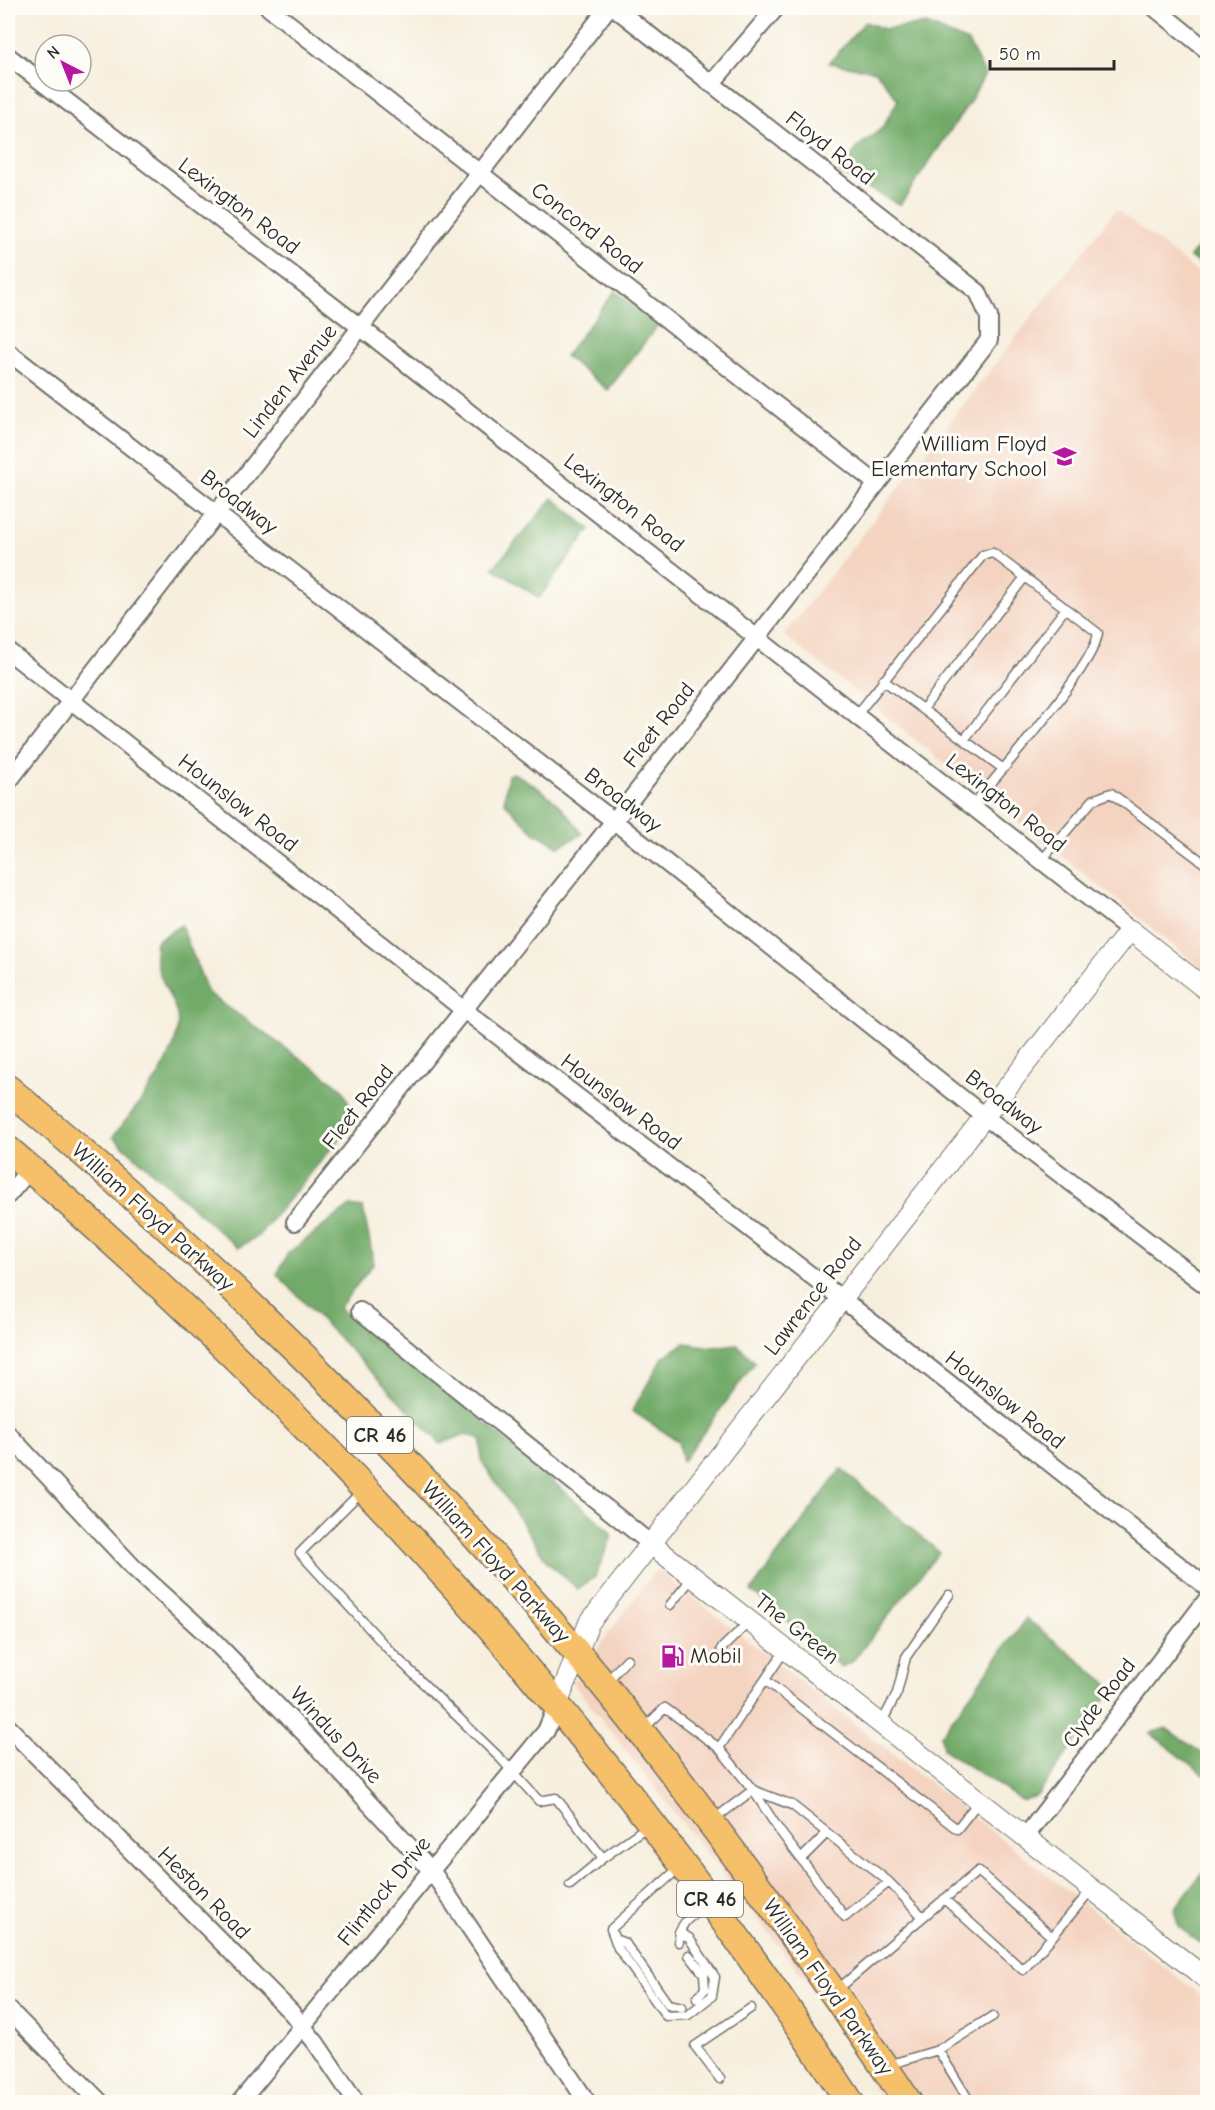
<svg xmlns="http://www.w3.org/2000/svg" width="1215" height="2110" viewBox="0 0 1215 2110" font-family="'Comic Neue',sans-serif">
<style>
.built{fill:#f4d3c0}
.forest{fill:#72ab69;stroke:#4e6b4a;stroke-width:1.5}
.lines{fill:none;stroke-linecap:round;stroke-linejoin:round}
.service-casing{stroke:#72706a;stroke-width:11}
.minor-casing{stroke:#72706a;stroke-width:20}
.tertiary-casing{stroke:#72706a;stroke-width:22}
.trunk-casing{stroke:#72706a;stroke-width:30}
.service{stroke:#fff;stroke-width:8}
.minor{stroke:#fff;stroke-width:16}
.tertiary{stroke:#fff;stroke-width:20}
.trunk{stroke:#f6c06b;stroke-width:27}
.labels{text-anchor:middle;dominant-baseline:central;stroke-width:6;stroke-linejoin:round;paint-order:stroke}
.shield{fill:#fdfcf7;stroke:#6a6a68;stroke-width:1.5}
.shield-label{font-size:21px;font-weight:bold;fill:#2b2b2b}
.street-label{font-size:22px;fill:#2b2b2b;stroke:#fdfcf7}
.poi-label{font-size:22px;fill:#2b2b2b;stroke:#fdfcf7;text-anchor:end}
</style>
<rect width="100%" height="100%" fill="#fdfcf7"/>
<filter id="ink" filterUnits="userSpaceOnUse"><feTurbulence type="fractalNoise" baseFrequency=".0167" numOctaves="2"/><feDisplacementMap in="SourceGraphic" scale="12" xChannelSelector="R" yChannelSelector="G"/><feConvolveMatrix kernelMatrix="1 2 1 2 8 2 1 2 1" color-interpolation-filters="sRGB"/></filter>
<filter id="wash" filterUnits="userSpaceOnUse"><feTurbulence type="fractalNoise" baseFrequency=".008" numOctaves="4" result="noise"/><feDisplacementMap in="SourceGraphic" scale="24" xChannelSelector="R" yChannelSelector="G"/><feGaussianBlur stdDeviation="1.35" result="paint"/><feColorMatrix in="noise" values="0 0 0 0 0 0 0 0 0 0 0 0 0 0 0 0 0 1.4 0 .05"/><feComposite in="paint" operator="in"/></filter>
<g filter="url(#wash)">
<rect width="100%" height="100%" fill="#f7efde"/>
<path class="built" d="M1116 209 1207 280V972L784 635Z
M657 1569 1207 2000V2102H881L819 1997 572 1682Z"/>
<path class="forest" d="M865 22 885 29 927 24 968 42 985 74 969 103 900 205 839 173 859 146 882 128 898 100 876 71 829 63Z
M1207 235V270L1190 257Z
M615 291 659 324 608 390 565 356Z
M553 498 590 529 539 598 493 568Z
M513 773C541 787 566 808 582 834L559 847 534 832 504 802 508 775Z
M181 925 208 993 342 1088 349 1104 342 1136 258 1236 238 1248 113 1137C135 1107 188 1051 176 1011 167 986 152 970 156 941Z
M350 1206 363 1208 374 1263 339 1308 449 1392 607 1528 612 1536 595 1577 578 1589 548 1563 481 1460V1439L465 1434 441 1444 277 1274 288 1253Z
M685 1343 713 1347 737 1344 755 1362 682 1462 678 1441 632 1411 663 1357Z
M841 1469 939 1552 852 1662 841 1667 751 1591Z
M1026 1618 1113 1688 1038 1795 1022 1801 943 1749 941 1735Z
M1166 1728 1207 1757V1777L1150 1733Z
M1207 1866V1948L1179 1927 1174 1910Z"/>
</g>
<g filter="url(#ink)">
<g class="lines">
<defs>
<path id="service" d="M883 680 1002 768
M923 709 1025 577
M856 716 983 555 993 553 1098 633C1095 666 998 774 972 806
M964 740 1066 608
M1041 861 1093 800 1111 793 1208 866
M363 1490 300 1553 390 1651 502 1760 539 1801 556 1798 603 1858 649 1825
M670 1605 693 1577
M721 1649 749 1622
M765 1680 957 1829 979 1801
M606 1683 627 1659
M881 1724 897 1693 906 1657 949 1595
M643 1729 665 1708 719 1748
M753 1790 792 1805 889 1882 845 1917 779 1830Z
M713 1820 753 1790 719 1748 785 1650
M801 1859 827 1833
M570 1885 603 1858
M944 1899 1023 1970 1052 1937
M923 1917 978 1871 1052 1937 1091 1890
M679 1932 689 1938 715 1977 712 1996 688 2015 666 2016 618 1948 611 1929 680 1867
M617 1940 625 1943 668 2004 682 2007
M679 1942C679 1921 691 1916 707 1906
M689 1955 704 1974 705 1989 697 1998
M837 1990 923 1917 889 1882
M938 2050 970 2102
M888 2065 938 2050 993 2016
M720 2079 695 2046 751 2008"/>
<path id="minor" d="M269 8 877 484
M1155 8 1208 51
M8 56 360 327 1130 930
M711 84 776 8
M8 352 614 821 984 1116 1208 1287
M8 651 464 1010 855 1309 1208 1588
M8 782 608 8
M8 1195 30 1169
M295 1222 614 821 989 340V317L978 292 615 8
M360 1311 651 1544
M8 1434 134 1568 211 1638 306 1735 431 1870 587 2102
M8 1727 291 2012 316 2043 356 2102
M1026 1836 1208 1598
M8 2009 100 2102
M240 2102 546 1731 557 1705"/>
<path id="tertiary" d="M651 1544 1208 1980
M557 1705 589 1623 1130 930 1208 991"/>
<path id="trunk" d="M8 1089C220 1265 417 1460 593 1672 706 1810 809 1954 908 2102
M8 1150C334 1428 615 1744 850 2102"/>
</defs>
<use href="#service" class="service-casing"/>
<use href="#minor" class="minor-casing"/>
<use href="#tertiary" class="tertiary-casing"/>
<use href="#trunk" class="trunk-casing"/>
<use href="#service" class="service"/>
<use href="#minor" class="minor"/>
<use href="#tertiary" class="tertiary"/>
<use href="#trunk" class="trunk"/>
</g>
</g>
<defs>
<symbol id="school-bare" viewBox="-9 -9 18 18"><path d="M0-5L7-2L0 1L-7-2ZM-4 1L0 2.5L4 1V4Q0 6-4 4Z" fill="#b5179e" stroke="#fdfcf7" stroke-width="2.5" paint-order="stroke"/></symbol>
<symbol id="fuel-bare" viewBox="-9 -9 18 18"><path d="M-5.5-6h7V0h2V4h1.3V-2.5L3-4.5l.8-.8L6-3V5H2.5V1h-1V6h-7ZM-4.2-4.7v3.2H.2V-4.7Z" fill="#b5179e" stroke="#fdfcf7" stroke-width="2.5" paint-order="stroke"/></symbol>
</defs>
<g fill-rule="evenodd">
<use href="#school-bare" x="1048" y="440" width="33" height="33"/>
<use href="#fuel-bare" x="656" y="1640" width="33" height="33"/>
</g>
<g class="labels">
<g class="shield">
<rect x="347" y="1417" width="66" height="36" rx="4.5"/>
<rect x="677" y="1881" width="66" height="36" rx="4.5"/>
</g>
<g class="shield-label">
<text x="380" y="1435">CR 46</text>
<text x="710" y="1899">CR 46</text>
</g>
<g class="street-label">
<text transform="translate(830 148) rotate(38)">Floyd Road</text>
<text transform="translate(239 206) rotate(37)">Lexington Road</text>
<text transform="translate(587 228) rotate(38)">Concord Road</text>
<text transform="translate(290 381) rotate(-52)">Linden Avenue</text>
<text transform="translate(239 502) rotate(38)">Broadway</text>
<text transform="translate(624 503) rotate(38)">Lexington Road</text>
<text transform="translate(659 725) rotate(-52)">Fleet Road</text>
<text transform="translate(623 800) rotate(38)">Broadway</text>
<text transform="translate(238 803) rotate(38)">Hounslow Road</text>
<text transform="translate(1006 803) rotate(38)">Lexington Road</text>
<text transform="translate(621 1102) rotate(37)">Hounslow Road</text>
<text transform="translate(1004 1102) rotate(38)">Broadway</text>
<text transform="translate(358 1107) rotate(-52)">Fleet Road</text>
<text transform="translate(153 1217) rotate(42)">William Floyd Parkway</text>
<text transform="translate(813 1296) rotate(-52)">Lawrence Road</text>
<text transform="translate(1005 1400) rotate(38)">Hounslow Road</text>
<text transform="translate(496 1562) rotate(48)">William Floyd Parkway</text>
<text transform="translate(797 1629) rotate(38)">The Green</text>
<text transform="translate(1099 1703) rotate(-53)">Clyde Road</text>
<text transform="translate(336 1735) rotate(47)">Windus Drive</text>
<text transform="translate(384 1891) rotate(-51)">Flintlock Drive</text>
<text transform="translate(204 1893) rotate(45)">Heston Road</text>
<text transform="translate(828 1987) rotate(55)">William Floyd Parkway</text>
</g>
<g class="poi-label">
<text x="1047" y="444">William Floyd<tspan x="1047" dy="25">Elementary School</tspan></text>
<text x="690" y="1656" text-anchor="start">Mobil</text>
</g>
</g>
<rect width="1215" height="2110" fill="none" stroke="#fdfcf7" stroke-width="30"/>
<g transform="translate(63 63) rotate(318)"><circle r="28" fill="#fdfcf7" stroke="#a9a8a5" stroke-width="1.5"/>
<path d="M0-4.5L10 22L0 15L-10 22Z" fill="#b5179e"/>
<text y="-9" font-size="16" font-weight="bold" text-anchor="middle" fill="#2b2b2b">N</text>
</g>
<path d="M990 60v9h124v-9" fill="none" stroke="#2b2b2b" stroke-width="3"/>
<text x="999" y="60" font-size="18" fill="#2b2b2b" stroke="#fdfcf7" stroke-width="4.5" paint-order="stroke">50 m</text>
</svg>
